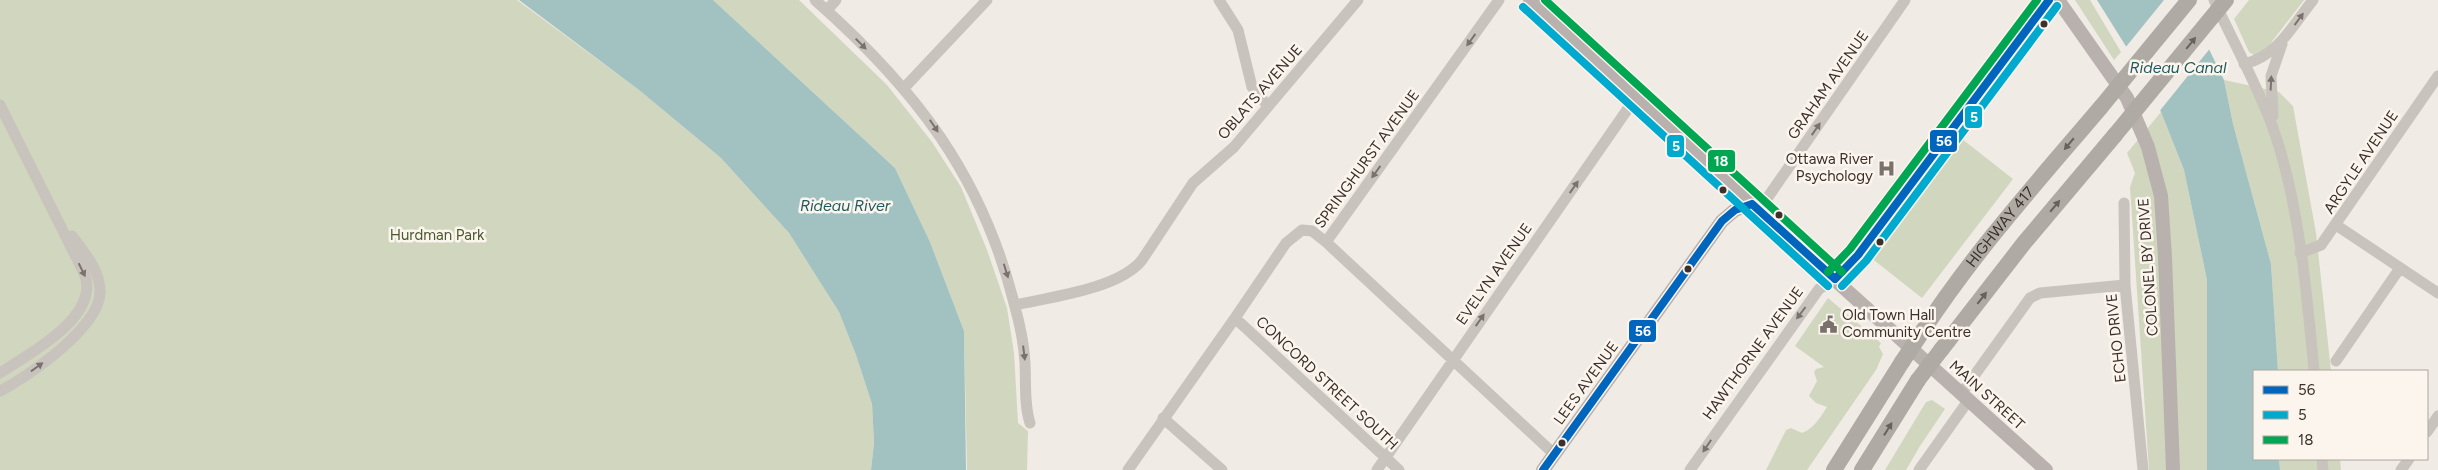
<svg xmlns="http://www.w3.org/2000/svg" width="2438" height="470" viewBox="0 0 2438 470" font-family="Figtree,sans-serif">
<style>
.green{fill:#d1d6bf}
.water{fill:#a1c2c1}
.pier{fill:#f0ebe5}
.lines{fill:none;stroke-linecap:round;stroke-linejoin:round}
.minor{stroke:#c9c3be;stroke-width:11}
.major{stroke:#b8b1ad;stroke-width:14}
.highway{stroke:#afaaa4;stroke-width:16}
.highway-bridge{stroke:#afaaa4;stroke-width:16}
.bus-1-casing{stroke:#fbf5ee;stroke-width:11}
.bus-2-casing{stroke:#fbf5ee;stroke-width:11}
.bus-3-casing{stroke:#fbf5ee;stroke-width:11}
.bus-1{stroke:#0065bd;stroke-width:8}
.bus-2{stroke:#00a9ce;stroke-width:8}
.bus-3{stroke:#00a651;stroke-width:8}
.oneway{fill:#7b726d}
.oneway2{fill:#69615b}
.bus-dot{fill:#3b302b;stroke:#fbf5ee;stroke-width:2}
.labels{text-anchor:middle;dominant-baseline:central;stroke-width:5;stroke-linejoin:round;paint-order:stroke}
.street-label{font-size:15px;fill:#3b302b;stroke:#fbf5ee}
.poi-label{font-size:15px;fill:#3b302b;stroke:#fbf5ee;text-anchor:end}
.park-label{font-size:15px;fill:#4a5a2e;stroke:#fbf5ee}
.water-label{font-size:16px;font-style:italic;fill:#1f5a5e;stroke:#fbf5ee}
.line-badge{stroke:#fbf5ee;stroke-width:2}
.badge-label{font-size:14px;text-anchor:middle;font-weight:bold;fill:#fff}
</style>
<rect width="100%" height="100%" fill="#f0ebe5"/>
<path class="green" d="M0 0H517L639 90 721 158 789 233 839 312 856 355 872 404 874 443 871 470H0Z
M713 0H799L887 85 932 142 961 187 987 250 1007 308 1014 353 1018 423 1028 431 1027 470H967L964 331 930 242 895 168Z
M2075 0H2090L2121 52 2114 60Z
M2249 0H2304L2264 52 2254 55 2249 52 2234 19Z
M2224 80 2279 92 2293 106 2316 233 2331 371H2278L2271 264 2233 124Z
M2161 112 2184 170 2207 280V470H2149L2130 187 2135 173 2127 153Z
M1962 139 2013 179 1922 298 1870 257Z
M1828 298 1881 343 1879 347 1883 354 1876 370 1807 470H1766L1786 430 1791 428 1802 433C1814 428 1820 418 1827 407L1816 403 1809 396 1817 381 1814 372 1816 369 1824 367 1795 346Z
M1932 400 1945 409 1920 446 1906 470H1885L1926 402Z
M2279 459H2340L2341 470H2280Z"/>
<path class="water" d="M519 0H713L895 168 930 242 964 331 966 470H871L874 443 872 404 856 355 839 312 789 233 721 158 639 90Z
M2097 0H2185L2224 80 2233 124 2271 264 2278 371H2254V459H2279L2280 470H2207V280L2184 170 2161 112 2127 48Z"/>
<path class="pier" d="M2164 0H2188L2212 46 2158 113 2125 48Z"/>
<g class="lines">
<path class="minor" d="M815 0C915 88 983 176 1015 307 1020 325 1024 344 1025 363 1026 382 1024 405 1030 423
M1219 0 1238 30 1252 87 1268 106
M2214 0C2233 42 2257 84 2273 128 2299 201 2307 294 2314 371
M827 10 836 0
M2244 64C2278 56 2293 25 2313 0
M904 88 987 0
M0 105 84 273C102 316 29 354 0 373
M2273 116 2271 76 2282 44
M2124 203 2125 285 2143 470
M1752 204 1768 197 1905 0
M2336 225 2438 293
M1326 242 1499 0
M2300 253 2321 245 2438 76
M1015 305C1050 297 1119 289 1142 260L1193 183 1234 147 1358 0
M1235 318 1399 470
M2336 361 2400 268
M0 391C29 376 102 326 100 290 99 269 84 252 72 236
M1961 394 2030 298 2040 293 2125 285
M1163 418 1222 470
M2427 432 2438 416
M2322 459 2323 470
M1128 470 1235 318 1286 243 1302 230 1312 231 1326 242 1554 454
M1377 470 1636 97
M1690 470 1819 289 1835 279
M1919 470 1968 401
M2401 470 2409 459"/>
<path class="major" d="M1530 0 1763 215 2046 470
M2058 0 2127 98 2148 147 2161 196 2165 257 2173 470
M1835 279 1858 255 2049 0
M1543 470 1722 221 1735 210 1752 204"/>
<g class="highway">
<path id="s1" d="M1922 332C1974 252 2039 180 2101 107"/>
<path d="M1941 350 2024 243 2115 135"/>
<path d="M1834 470 1902 362"/>
<path d="M1862 470 1918 380"/>
</g>
<path class="highway-bridge" d="M2101 107 2189 0
M2115 135 2226 0
M1902 362 1922 332
M1918 380 1941 350"/>
<defs>
<path id="bus-1" d="M1752 204 1835 279
M1835 279 1858 255 2049 0
M1543 470 1722 221 1735 210 1752 204"/>
<path id="bus-2" d="M1523 7 1828 286
M1842 286 1866 261 2057 6"/>
<path id="bus-3" d="M1545 0 1842 272
M1828 272 1850 249 2037 0"/>
</defs>
<use href="#bus-1" class="bus-1-casing"/>
<use href="#bus-2" class="bus-2-casing"/>
<use href="#bus-3" class="bus-3-casing"/>
<use href="#bus-1" class="bus-1"/>
<use href="#bus-2" class="bus-2"/>
<use href="#bus-3" class="bus-3"/>
</g>
<defs><path id="oneway-solid" d="M-6-.8H1V-3.2L6.5 0L1 3.2V.8H-6Z" transform="scale(1.25)"/></defs>
<g class="oneway">
<use href="#oneway-solid" transform="translate(2299 19) rotate(-54)"/>
<use href="#oneway-solid" transform="translate(1471 40) rotate(126)"/>
<use href="#oneway-solid" transform="translate(861 44) rotate(45)"/>
<use href="#oneway-solid" transform="translate(2271 83) rotate(-87)"/>
<use href="#oneway-solid" transform="translate(934 126) rotate(56)"/>
<use href="#oneway-solid" transform="translate(1816 129) rotate(-55)"/>
<use href="#oneway-solid" transform="translate(1376 172) rotate(126)"/>
<use href="#oneway-solid" transform="translate(1574 187) rotate(-55)"/>
<use href="#oneway-solid" transform="translate(82 270) rotate(64)"/>
<use href="#oneway-solid" transform="translate(1006 271) rotate(73)"/>
<use href="#oneway-solid" transform="translate(1801 313) rotate(127)"/>
<use href="#oneway-solid" transform="translate(1480 320) rotate(-55)"/>
<use href="#oneway-solid" transform="translate(1024 353) rotate(83)"/>
<use href="#oneway-solid" transform="translate(37 367) rotate(-36)"/>
<use href="#oneway-solid" transform="translate(1707 446) rotate(124)"/>
</g>
<g class="oneway2">
<use href="#oneway-solid" transform="translate(2191 43) rotate(-51)"/>
<use href="#oneway-solid" transform="translate(2069 144) rotate(130)"/>
<use href="#oneway-solid" transform="translate(2055 206) rotate(-50)"/>
<use href="#oneway-solid" transform="translate(1982 298) rotate(-52)"/>
<use href="#oneway-solid" transform="translate(1888 429) rotate(-58)"/>
</g>
<defs>
<symbol id="hospital-bare" viewBox="-9 -9 18 18"><path d="M-5-5h3v3.5h4V-5h3V5h-3V1.5h-4V5h-3Z" fill="#7a716c" stroke="#fbf5ee" stroke-width="2.5" paint-order="stroke"/></symbol>
<symbol id="civic-bare" viewBox="-9 -9 18 18"><path d="M-.6-6.5H3V-4.5H.6V-3L4-1V1h2V6H-6V1h2V-1L-.6-3ZM-1.2 2.5V6h2.4V2.5Z" fill="#7a716c" stroke="#fbf5ee" stroke-width="2.5" paint-order="stroke"/></symbol>
</defs>
<g fill-rule="evenodd">
<use href="#hospital-bare" x="1874" y="156" width="25" height="25"/>
<use href="#civic-bare" x="1816" y="312" width="25" height="25"/>
</g>
<g class="bus-dot">
<circle cx="2044" cy="24" r="4.5"/>
<circle cx="1723" cy="190" r="4.5"/>
<circle cx="1779" cy="215" r="4.5"/>
<circle cx="1880" cy="242" r="4.5"/>
<circle cx="1688" cy="269" r="4.5"/>
<circle cx="1562" cy="443" r="4.5"/>
</g>
<g class="labels">
<g class="street-label">
<text transform="translate(1828 85) rotate(-55)">GRAHAM AVENUE</text>
<text transform="translate(1260 92) rotate(-49)">OBLATS AVENUE</text>
<text transform="translate(1367 159) rotate(-54)">SPRINGHURST AVENUE</text>
<text transform="translate(2361 162) rotate(-56)">ARGYLE AVENUE</text>
<text stroke="none"><textPath href="#s1" startOffset="131">HIGHWAY 417</textPath></text>
<text transform="translate(2148 267) rotate(-94)">COLONEL BY DRIVE</text>
<text transform="translate(1494 274) rotate(-55)">EVELYN AVENUE</text>
<text transform="translate(2116 338) rotate(-96)">ECHO DRIVE</text>
<text transform="translate(1753 353) rotate(-54)">HAWTHORNE AVENUE</text>
<text transform="translate(1327 383) rotate(43)">CONCORD STREET SOUTH</text>
<text transform="translate(1586 383) rotate(-54)">LEES AVENUE</text>
<text transform="translate(1987 395) rotate(42)">MAIN STREET</text>
</g>
<g class="poi-label">
<text x="1873" y="159">Ottawa River<tspan x="1873" dy="17">Psychology</tspan></text>
<text x="1842" y="315" text-anchor="start">Old Town Hall<tspan x="1842" dy="17">Community Centre</tspan></text>
</g>
<g class="park-label">
<text x="437" y="235">Hurdman Park</text>
</g>
<g class="water-label">
<text x="2178" y="67">Rideau Canal</text>
<text x="845" y="205">Rideau River</text>
</g>
</g>
<g class="line-badge">
<rect x="1964" y="105" width="19" height="24" rx="5" fill="#00a9ce"/>
<rect x="1929" y="129" width="29" height="24" rx="5" fill="#0065bd"/>
<rect x="1666" y="134" width="19" height="24" rx="5" fill="#00a9ce"/>
<rect x="1707" y="149" width="29" height="24" rx="5" fill="#00a651"/>
<rect x="1628" y="319" width="29" height="24" rx="5" fill="#0065bd"/>
</g>
<g class="badge-label">
<text x="1974" y="122">5</text>
<text x="1944" y="146">56</text>
<text x="1676" y="151">5</text>
<text x="1721" y="166">18</text>
<text x="1643" y="336">56</text>
</g>
<rect x="2253" y="370" width="175" height="90" fill="#fbf5ee" stroke="#aea6a0"/>
<rect x="2263" y="386" width="25" height="8" fill="#0065bd" stroke="#aea6a0"/>
<text x="2298" y="395" font-size="15" fill="#3b302b">56</text>
<rect x="2263" y="411" width="25" height="8" fill="#00a9ce" stroke="#aea6a0"/>
<text x="2298" y="420" font-size="15" fill="#3b302b">5</text>
<rect x="2263" y="436" width="25" height="8" fill="#00a651" stroke="#aea6a0"/>
<text x="2298" y="445" font-size="15" fill="#3b302b">18</text>
</svg>
